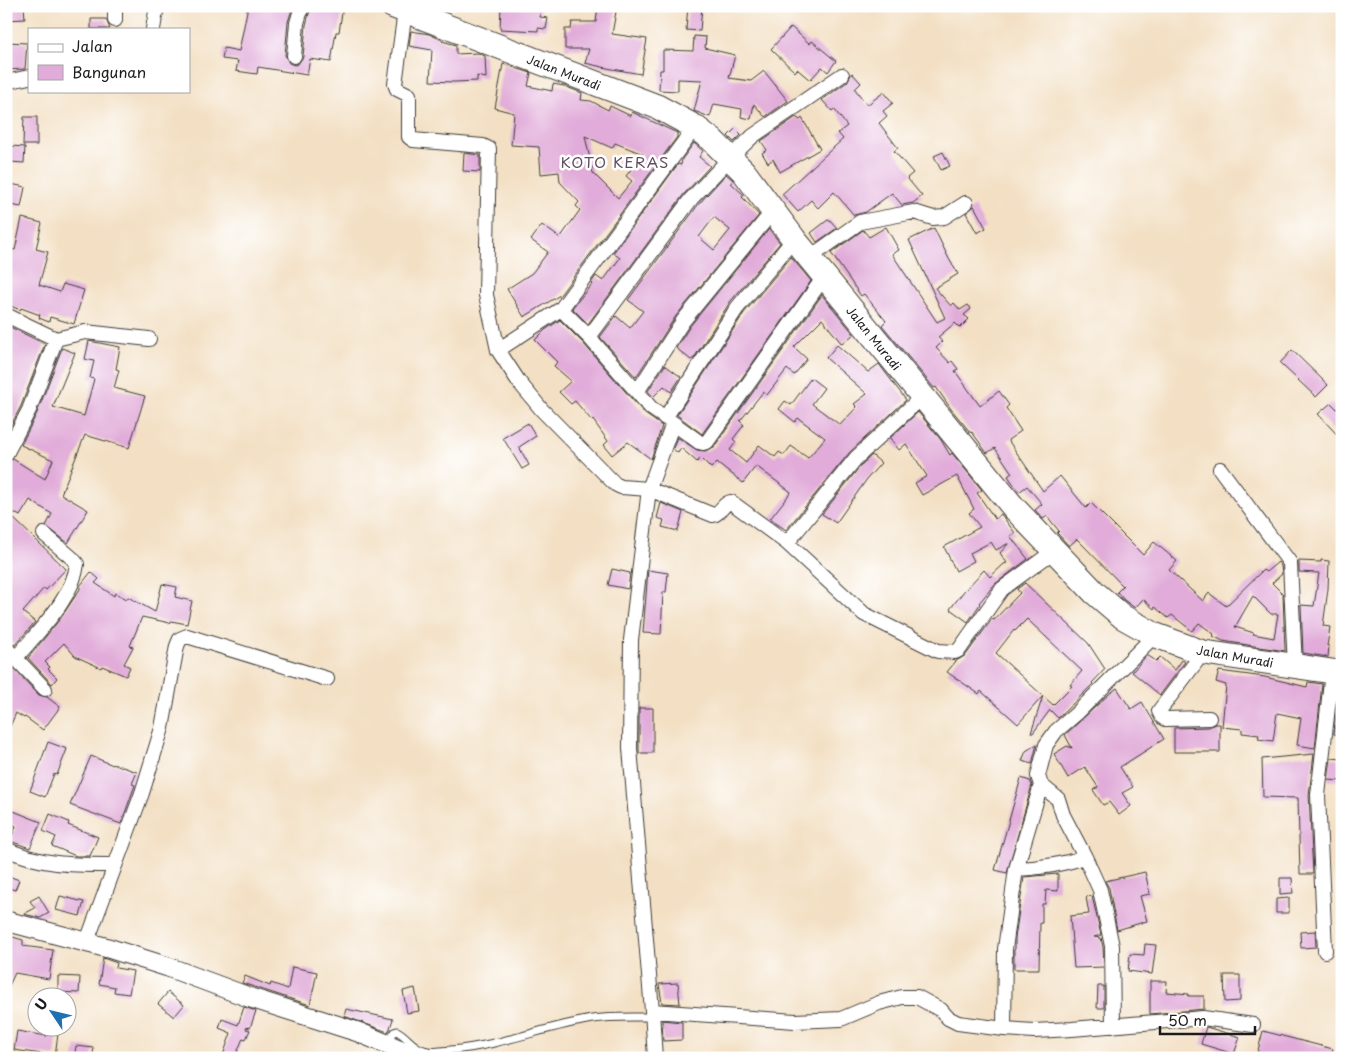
<svg xmlns="http://www.w3.org/2000/svg" width="1348" height="1064" viewBox="0 0 1348 1064" font-family="'Playpen Sans',sans-serif">
<style>
.building{fill:#e1acd9;fill-rule:evenodd}
.lines{fill:none;stroke-linecap:round;stroke-linejoin:round}
.lane-casing{stroke:#3c3935;stroke-width:9}
.street-casing{stroke:#3c3935;stroke-width:16}
.secondary-casing{stroke:#3c3935;stroke-width:21}
.highway-casing{stroke:#3c3935;stroke-width:26}
.lane{stroke:#fff;stroke-width:7}
.street{stroke:#fff;stroke-width:14}
.secondary{stroke:#fff;stroke-width:19}
.highway{stroke:#fff;stroke-width:24}
.labels{text-anchor:middle;dominant-baseline:central;stroke-width:5;stroke-linejoin:round;paint-order:stroke}
.street-label{font-size:12px;fill:#1c1c1c;stroke:#fff}
.quarter-label{font-size:15px;letter-spacing:1px;fill:#614e5e;stroke:#fff}
</style>
<rect width="100%" height="100%" fill="#fff"/>
<filter id="ink" filterUnits="userSpaceOnUse"><feTurbulence type="fractalNoise" baseFrequency=".02" numOctaves="2"/><feDisplacementMap in="SourceGraphic" scale="10" xChannelSelector="R" yChannelSelector="G"/><feConvolveMatrix kernelMatrix="1 2 1 2 8 2 1 2 1" color-interpolation-filters="sRGB"/></filter>
<filter id="wash" filterUnits="userSpaceOnUse"><feTurbulence type="fractalNoise" baseFrequency=".0096" numOctaves="4" result="noise"/><feDisplacementMap in="SourceGraphic" scale="20" xChannelSelector="R" yChannelSelector="G"/><feGaussianBlur stdDeviation="1.12" result="paint"/><feColorMatrix in="noise" values="0 0 0 0 0 0 0 0 0 0 0 0 0 0 0 0 0 1.4 0 .05"/><feComposite in="paint" operator="in"/></filter>
<g filter="url(#wash)">
<rect width="100%" height="100%" fill="#f3e0c4"/>
<g id="blocks">
<path class="building" d="M6 6H24L25 19 6 20Z
M248 6H293L288 22 285 55 289 63 294 65 298 64 303 57 306 25 311 6H343L339 32H336L331 62 310 59 307 75 258 67 257 74 236 71 238 61 222 59 224 48 239 51Z
M501 6H541L540 17 548 18 546 29 538 28V31L500 29Z
M598 6H617L612 34 647 39 641 74 607 68 585 63 589 49H565V29H571L572 22H596Z
M688 6H702L700 31 686 30Z
M91 19H106L110 29H91Z
M791 27 810 44 812 41 836 61 828 72 822 67 810 80 797 69 795 72 771 49Z
M411 31 429 34 442 40V41L456 45V54L478 53 485 56 486 78 477 76V81L454 82 430 81 432 50 409 46Z
M694 36 706 37 705 48 735 55 729 78 751 81 764 71 788 101 765 117 754 104 751 119 741 117 742 109 714 104 710 117 694 111 702 80 678 79V91L659 90 660 70H663V50L693 51Z
M6 42 27 43 25 69 6 70Z
M503 64 531 73 528 86 552 91 553 84 564 86 582 93 581 100 591 101 608 110 610 106 631 116 632 112 677 133V137L560 295 524 317 507 289 532 273 548 252 531 240 542 225 560 238 580 210 576 206 579 202 560 182 559 172 541 174 539 147 511 145 514 113 495 108ZM585 136 612 148 615 143 643 154 626 176 632 181 618 198 593 173Z
M852 73 861 83 855 89 867 105 884 92 893 103 883 111 887 116 879 123 898 148 894 151 913 173 907 178 922 196 913 203 902 205 892 193 866 212 854 215 834 192 818 208 811 200 798 212 782 194 843 139 838 133 847 126 834 109 832 111 822 100 847 82Z
M24 117H37V145H23Z
M796 117 800 120 802 118 820 149 780 172 773 159 768 163 762 153 767 150 761 141Z
M735 129 741 135 734 142 728 136Z
M694 143 703 151 699 157 710 166 684 194 588 324 572 308 592 284 591 283 596 276 603 281 620 258 613 253 678 164 681 165 682 159Z
M10 146 25 147 24 163 10 162Z
M943 152 950 166 941 170 934 156Z
M464 153 480 155V172L463 171Z
M726 174 733 180 731 183 744 195 742 197 759 215 676 316 636 377 600 337 616 316 630 328 643 311 628 300 698 205ZM714 217 730 230 714 250 699 237Z
M6 183 25 187 21 207 6 204Z
M974 206 986 228 977 233 966 213Z
M22 218 42 223 36 249 48 252 39 285 60 292 63 284 84 290 74 324 50 317 49 322 39 318 40 315 21 308 20 310 6 304V248L15 250Z
M829 219 837 228 817 242 811 233Z
M886 227 899 250 892 254 937 322 945 318 909 240 934 228 949 259 958 274 935 288 951 306 954 303 960 310 968 305 971 309 964 315 969 319 960 328 955 323 938 337 942 342 936 348 950 363 952 361 958 369 955 371 980 406 999 391 1009 405 1006 408 1021 431 1008 440 1043 491 1060 476 1086 508 1091 503 1143 555 1154 542 1177 561 1169 570 1203 601 1209 593 1226 606 1263 570 1266 572 1278 562 1281 566 1282 574 1272 583 1283 594 1285 651 1223 641 1213 636 1214 634 1199 623 1192 631 1172 615 1168 618 1155 607 1154 609 1143 599 1135 608 1124 600 1117 592 1123 586 1077 539 1069 546 1057 533 1059 531 1047 516 1043 519 1035 510 1042 504 1027 486 1019 492 1008 476 1012 473 995 448 987 453 972 432 971 433 951 409 936 387 934 388 882 325 886 321 864 294 861 296 831 253 863 230 869 237ZM1253 596 1271 614H1278L1274 638 1253 634 1254 633 1235 627Z
M769 229 780 243 730 302 694 358 691 360 676 348 690 326Z
M791 257 811 281 702 434 677 415 744 313Z
M822 295 854 334 842 344 822 319 794 347 807 359 794 375 787 369 767 395 763 392 740 421 744 425 733 439 736 442 730 450 746 463 759 445 775 457 779 452 784 455 791 446 808 458 825 438 798 418 795 422 779 409 785 401 791 405 811 378 824 388 812 404 840 425 857 407 854 404 867 394 826 358 837 345 868 372 879 364 906 400 850 452 786 530 770 519 791 492 756 466 743 483 717 462 711 468 701 458 697 462 681 448 678 453 673 449 677 437 697 450 705 451 714 447Z
M560 320 583 343 645 414 662 426 651 459 628 442 612 455 604 445 608 441 593 420 592 421 575 401 571 404 559 392 571 381 554 366 557 362 535 340 545 330Z
M6 325 45 344 21 406 6 435Z
M89 341 120 347 116 369 119 370 114 388 145 396 129 448 85 435 61 494 88 510 68 543 46 526 52 514 30 500 20 516 6 508V463L13 459 45 479 53 460 21 445 37 413 62 348 75 353 53 407 84 416 94 379 90 378 94 361 85 359Z
M1292 350 1328 385 1316 397 1280 363Z
M665 365 681 377 671 392 664 386 653 397 648 391Z
M1331 403 1342 414V440L1318 414Z
M918 412 941 440 950 455 952 453 982 490 977 493 995 519 1001 514 1015 533 1010 536 1028 559 995 584 979 603 980 604 968 622 950 609 964 591 984 570 990 577 1004 564 1007 563 1000 553 1009 543 996 550 991 542 970 553 974 561 956 571 944 547 980 527 969 513 974 509 957 476 922 495 915 483 927 476 906 444 899 450 890 438Z
M528 423 536 436 519 447 529 465 522 469 503 438Z
M872 455 881 463 867 479 836 523 822 514 862 464Z
M661 503 683 512 678 531 662 527 664 520 657 518Z
M6 511 66 569 46 590 44 588 23 612 35 622 15 645 6 639Z
M1321 560 1329 561 1328 589 1323 626 1330 627 1327 646H1329L1328 657 1303 653 1301 605 1314 606 1319 573 1299 572V561L1321 562Z
M612 569 630 573 628 589 608 585Z
M648 570 668 573 666 592H663L661 634 643 633Z
M91 572 99 579 95 583 114 596 115 593 127 599 128 597 155 612 162 584 177 587 175 597 192 601 187 624 171 621 170 623 142 617 130 646 133 647 124 664 130 667 126 676 102 666 101 668 75 656 64 643 45 662 50 667 48 669 57 678 52 684 28 658 60 619 80 589V586Z
M1025 583 1088 643 1105 669 1092 683 1093 684 1058 718 1050 710 1033 733H1031L1043 696 1053 705 1072 686 1070 685 1082 671 1027 619 1015 631 1014 630 996 653 1043 696 1018 724 981 691 979 694 947 672 956 661 966 655 992 619 994 620 1020 593 1017 589Z
M1147 655 1156 661 1160 657 1175 670 1182 660 1185 662 1160 695 1132 672Z
M10 665 39 695 47 697 60 707 43 730 25 717 24 718 16 713 6 735V670Z
M1219 671 1265 677 1307 687 1308 682 1322 684 1315 748 1297 745 1301 718 1277 713 1273 741 1258 739 1259 735 1242 733V729L1222 727 1226 685 1216 682Z
M1117 688 1131 709 1142 702 1164 739 1120 767 1133 787 1122 793 1131 806 1119 815 1109 802 1103 805 1093 790 1098 787 1085 767 1068 778 1054 754 1067 746 1072 748 1065 735 1108 695Z
M1338 693 1342 694V735L1334 734Z
M639 708H653V753H639Z
M1215 724H1220V752H1174V728L1209 727Z
M48 742 67 749 57 775 54 774 45 797 30 791Z
M1037 744 1032 764 1022 761 1026 751Z
M1314 754 1309 795 1313 874H1300L1298 798 1263 797 1262 759Z
M91 756 113 765 114 764 137 772 132 784 135 785 121 824 70 805Z
M1331 758 1342 759V781L1328 780Z
M1021 778 1030 781 1032 785 1007 873 995 870Z
M6 808 41 822 30 848 10 841 16 826 6 820Z
M50 814 69 822 68 825 98 837 90 856H76L52 846 56 837 43 831Z
M1145 872 1150 894 1140 896 1147 921 1117 930 1109 888 1105 881Z
M1058 874V891L1046 890 1045 904H1042V923H1040L1039 969H1014V950L1015 949V938L1024 877Z
M6 875 19 880 15 890 6 887Z
M1280 878H1292L1293 893 1280 894Z
M39 896 49 913 40 918 24 914 35 908 30 901Z
M60 896 84 902 80 916 56 910Z
M1092 896 1101 935 1094 937 1101 938 1103 947 1104 967 1074 968 1070 916 1089 914 1086 897Z
M1289 898V913H1276V899Z
M1315 931 1316 947 1301 948 1300 932Z
M6 935 23 940V946L53 950 49 979 15 973 6 992Z
M1145 944 1156 945 1152 974 1128 971 1130 954 1144 955Z
M103 958 117 963 116 968 133 971 129 994 114 992 115 987 99 984Z
M292 967 317 972 310 1005 242 983 245 976 270 986 271 983 288 989Z
M1224 975H1240V1001L1225 1002Z
M58 976 80 977 79 993 58 992Z
M1150 981H1167L1166 992 1189 994 1188 996H1204V1009L1150 1014Z
M678 983 680 1004 662 1003 659 984Z
M1098 986H1104V1008H1097Z
M415 988 419 1011 407 1013 403 991Z
M168 992 184 1005 174 1017 158 1004Z
M244 1007 256 1011 250 1028 247 1027 246 1029 250 1030 246 1039 243 1038 235 1058H222L231 1033 219 1028 222 1019 238 1025Z
M346 1009 393 1019 390 1028 388 1032 344 1016Z
M662 1020 682 1022V1040L663 1041Z
M48 1026H59L55 1056 14 1050 17 1031 47 1036Z
M1206 1027 1240 1037 1234 1054 1201 1044Z
M1263 1031 1333 1049 1330 1058H1256Z
M76 1046 94 1048 92 1058H74Z"/>
</g>
</g>
<g filter="url(#ink)">
<use href="#blocks" fill-opacity="0" stroke="#3c3935" stroke-width="1"/>
<g class="lines">
<defs>
<path id="lane" d="M388 1042 394 1032 397 1031C407 1036 412 1047 424 1050 433 1053 442 1051 451 1050 499 1046 544 1027 592 1019 612 1016 633 1017 653 1017"/>
<path id="street" d="M115 6V20
M405 11 395 84 397 89 409 95V137L413 140 483 146 489 149 486 295 498 350 519 382 542 410 615 484 621 487 649 489 713 515C721 513 723 503 731 502L787 543 864 614 938 651 955 652 959 650 1002 589 1054 551
M153 29 157 6
M294 56 297 23 302 6
M6 82 29 77
M809 258 860 222 914 212 933 218 944 217 966 203
M6 315 56 339 85 332 149 339
M589 337 691 199 730 158 753 136 842 75
M498 350 561 309
M637 392 683 321 773 211
M665 418 737 308 794 239
M673 423 699 442 703 443 707 442 824 277
M6 454 29 410 56 339
M1220 469 1290 563 1295 667
M787 543 856 458 922 397
M6 648 45 689
M1201 652 1196 662 1159 711 1162 717 1165 719 1209 718
M16 658C37 632 73 599 77 564L72 558 44 534
M1041 785 1058 799 1063 815 1085 857 1100 890 1112 946 1113 1026
M6 849C43 866 75 865 115 865
M1016 869C1041 868 1062 865 1085 857
M86 944 142 793 162 728 177 646 180 639 187 636 327 679
M1325 951 1318 795 1332 672
M652 1011 795 1021 841 1019 879 1003 902 997H917L941 1010 948 1018 958 1023 1004 1029 1034 1031 1072 1029 1203 1018 1253 1025
M1004 1029 1005 949 1016 869 1041 785 1038 776 1046 745 1056 731 1076 714 1155 635
M655 1058 652 1011 630 748 631 640 649 489 673 423 651 408 589 337 561 309 695 127"/>
<path id="secondary" d="M6 921 108 948 168 967 251 998 358 1032 420 1058"/>
<path id="highway" d="M393 6 658 107 695 127 712 140 744 172 794 239 1014 508 1095 593 1123 617 1155 635 1201 652 1342 673"/>
</defs>
<use href="#lane" class="lane-casing"/>
<use href="#street" class="street-casing"/>
<use href="#secondary" class="secondary-casing"/>
<use href="#highway" class="highway-casing"/>
<use href="#lane" class="lane"/>
<use href="#street" class="street"/>
<use href="#secondary" class="secondary"/>
<use href="#highway" class="highway"/>
</g>
</g>
<g class="labels">
<g class="street-label">
<text transform="translate(564 72) rotate(21)">Jalan Muradi</text>
<text transform="translate(874 338) rotate(51)">Jalan Muradi</text>
<text transform="translate(1235 656) rotate(10)">Jalan Muradi</text>
</g>
<g class="quarter-label">
<text x="615" y="161">KOTO KERAS</text>
</g>
</g>
<rect width="1348" height="1064" fill="none" stroke="#fff" stroke-width="25"/>
<rect x="28" y="28" width="162" height="65" fill="#ffffff" stroke="#a4a4a4"/>
<rect x="38" y="44" width="25" height="8" fill="#ffffff" stroke="#a4a4a4"/>
<text x="72" y="52" font-size="15" fill="#1c1c1c">Jalan</text>
<rect x="38" y="65" width="25" height="15" fill="#e1acd9" stroke="#a4a4a4"/>
<text x="72" y="78" font-size="15" fill="#1c1c1c">Bangunan</text>
<g transform="translate(52 1012) rotate(305)"><circle r="24" fill="#ffffff" stroke="#a4a4a4"/>
<path d="M0-4L9 19L0 12L-9 19Z" fill="#1f6fb2"/>
<text y="-8" font-size="14" font-weight="bold" text-anchor="middle" fill="#1c1c1c">U</text>
</g>
<path d="M1160 1026v8h95v-8" fill="none" stroke="#1c1c1c" stroke-width="2.5"/>
<text x="1168" y="1026" font-size="15" fill="#1c1c1c" stroke="#ffffff" stroke-width="4" paint-order="stroke">50 m</text>
</svg>
